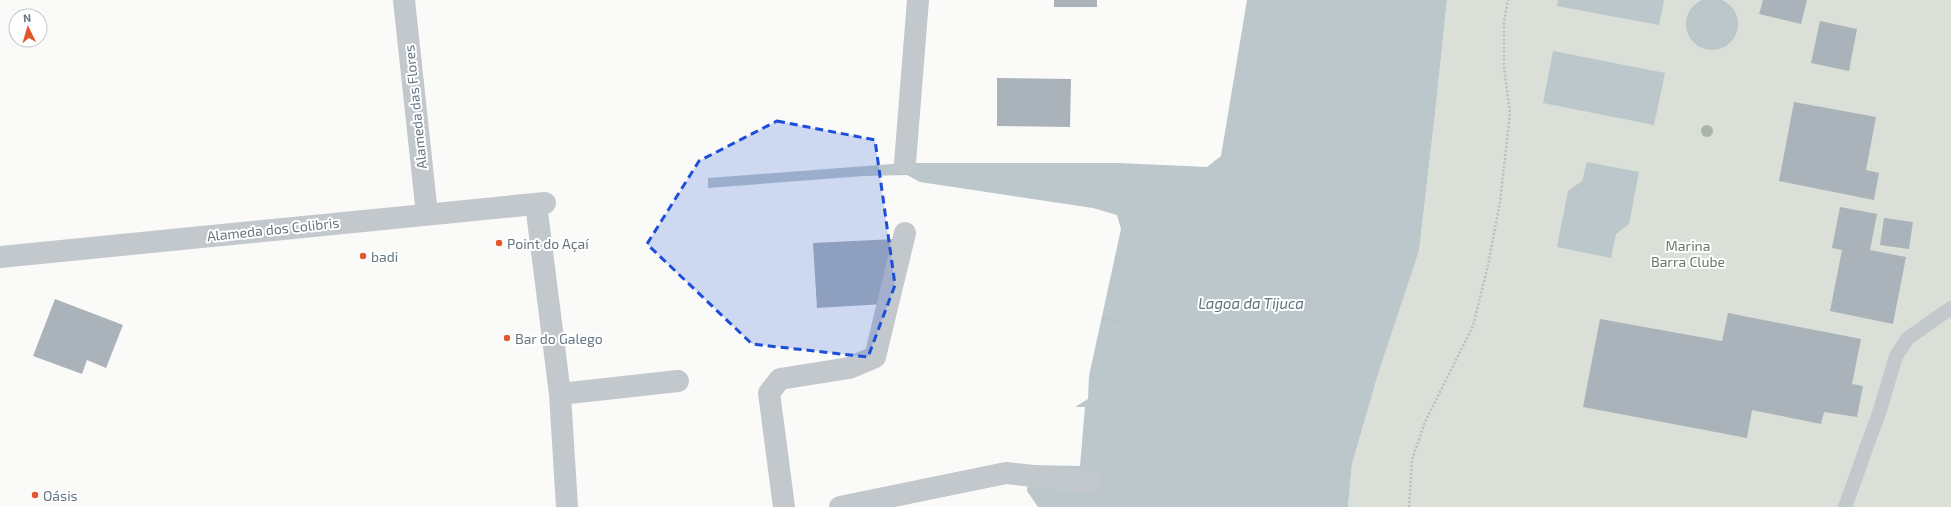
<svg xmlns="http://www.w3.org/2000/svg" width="1951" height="507" viewBox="0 0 1951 507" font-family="'Exo 2',sans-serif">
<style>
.green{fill:#dadfd7}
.water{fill:#bbc7cb}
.building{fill:#aab3b9}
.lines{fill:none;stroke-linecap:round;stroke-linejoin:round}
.path{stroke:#bbbfc2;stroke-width:2.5;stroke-dasharray:2 2;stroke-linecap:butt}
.lane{stroke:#c3c8cc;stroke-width:14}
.street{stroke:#c3c8cc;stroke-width:22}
.tree{fill:#aab4a7}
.marked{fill:#1d4ed8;fill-opacity:0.2;stroke:#1d4ed8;stroke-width:3;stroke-dasharray:8 5;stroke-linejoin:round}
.poi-dot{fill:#e4572e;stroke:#fff;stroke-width:1.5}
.labels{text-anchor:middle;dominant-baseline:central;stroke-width:4;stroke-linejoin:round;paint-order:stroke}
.street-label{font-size:14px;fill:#657683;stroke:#fff}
.poi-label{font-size:14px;fill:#657683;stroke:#fff;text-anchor:start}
.park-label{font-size:14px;fill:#687a64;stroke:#fff}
.water-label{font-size:15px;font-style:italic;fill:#60757c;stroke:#fff}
</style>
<rect width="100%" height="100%" fill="#fafaf8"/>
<path class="green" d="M1447 0H1951V507H1348L1352 464 1379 371 1419 251 1435 114Z"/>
<path class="water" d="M1686 24a26 26 0 1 1 52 0a26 26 0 1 1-52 0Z
M1247 0H1447L1435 114 1419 251 1379 371 1352 464 1348 507H1038L1027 491 1029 465 1080 466 1085 407H1075L1088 399 1089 376 1121 229 1117 215 1093 208 920 182 907 175 864 176 708 188V178L905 163H1118L1207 167 1221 156Z
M1558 0H1664L1659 25 1557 6Z
M1553 51 1665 73 1654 125 1543 103Z
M1587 162 1639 172 1629 224 1616 234 1611 258 1557 247 1568 191 1582 181Z"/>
<path class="building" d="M1054 0H1097V7H1054Z
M1763 0H1807L1801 24 1759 14Z
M1820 21 1857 29 1849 71 1811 63Z
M997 78 1071 79 1070 127 997 126Z
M1794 102 1876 117 1866 170 1879 173 1874 200 1779 181Z
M1840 207 1877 214 1870 250 1906 257 1893 324 1830 311 1842 250 1832 248Z
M1884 218 1913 222 1909 249 1880 245Z
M895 239 884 304 817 308 813 243Z
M55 299 123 325 106 368 87 360 82 374 33 356Z
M1728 313 1861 339 1852 384 1863 386 1857 417 1824 412 1821 424 1752 410 1747 438 1583 407 1600 319 1722 341Z"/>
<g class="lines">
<path class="path" d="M1115 257 1134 261
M1102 318 1129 324
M1409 507 1412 460 1425 422 1473 326 1488 265 1500 202 1510 113 1504 68V22L1508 0"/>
<path class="lane" d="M1845 507 1880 410 1896 356 1908 338 1951 308"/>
<path class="street" d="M404 0 427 214
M905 163 918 0
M536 204 560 394 567 507
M0 257 545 203
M560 394 678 381
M784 507 769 393 780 379 849 368 875 357 905 233
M840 507 1006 473 1090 482"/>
</g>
<circle class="tree" cx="1707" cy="131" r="6"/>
<path class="marked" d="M777 121 875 140 895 285 868 357 752 344 647 244 699 161Z"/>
<g class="poi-dot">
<circle cx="499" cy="243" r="4"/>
<circle cx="363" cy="256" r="4"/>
<circle cx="507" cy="338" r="4"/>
<circle cx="35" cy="495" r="4"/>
</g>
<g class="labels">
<g class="street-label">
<text transform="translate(415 107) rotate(-96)">Alameda das Flores</text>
<text transform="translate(273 229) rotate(-6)">Alameda dos Colibris</text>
</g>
<g class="poi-label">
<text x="507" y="243">Point do Açaí</text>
<text x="371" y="256">badi</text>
<text x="515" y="338">Bar do Galego</text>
<text x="43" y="495">Oásis</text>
</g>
<g class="park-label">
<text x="1688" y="245">Marina<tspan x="1688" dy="16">Barra Clube</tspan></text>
</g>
<g class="water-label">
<text x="1251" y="303">Lagoa da Tijuca</text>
</g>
</g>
<g transform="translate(28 28) rotate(355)"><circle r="19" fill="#ffffff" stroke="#c1c8cd"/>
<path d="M0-3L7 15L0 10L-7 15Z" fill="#e4572e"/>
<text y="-6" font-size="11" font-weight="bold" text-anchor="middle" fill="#657683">N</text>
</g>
</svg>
